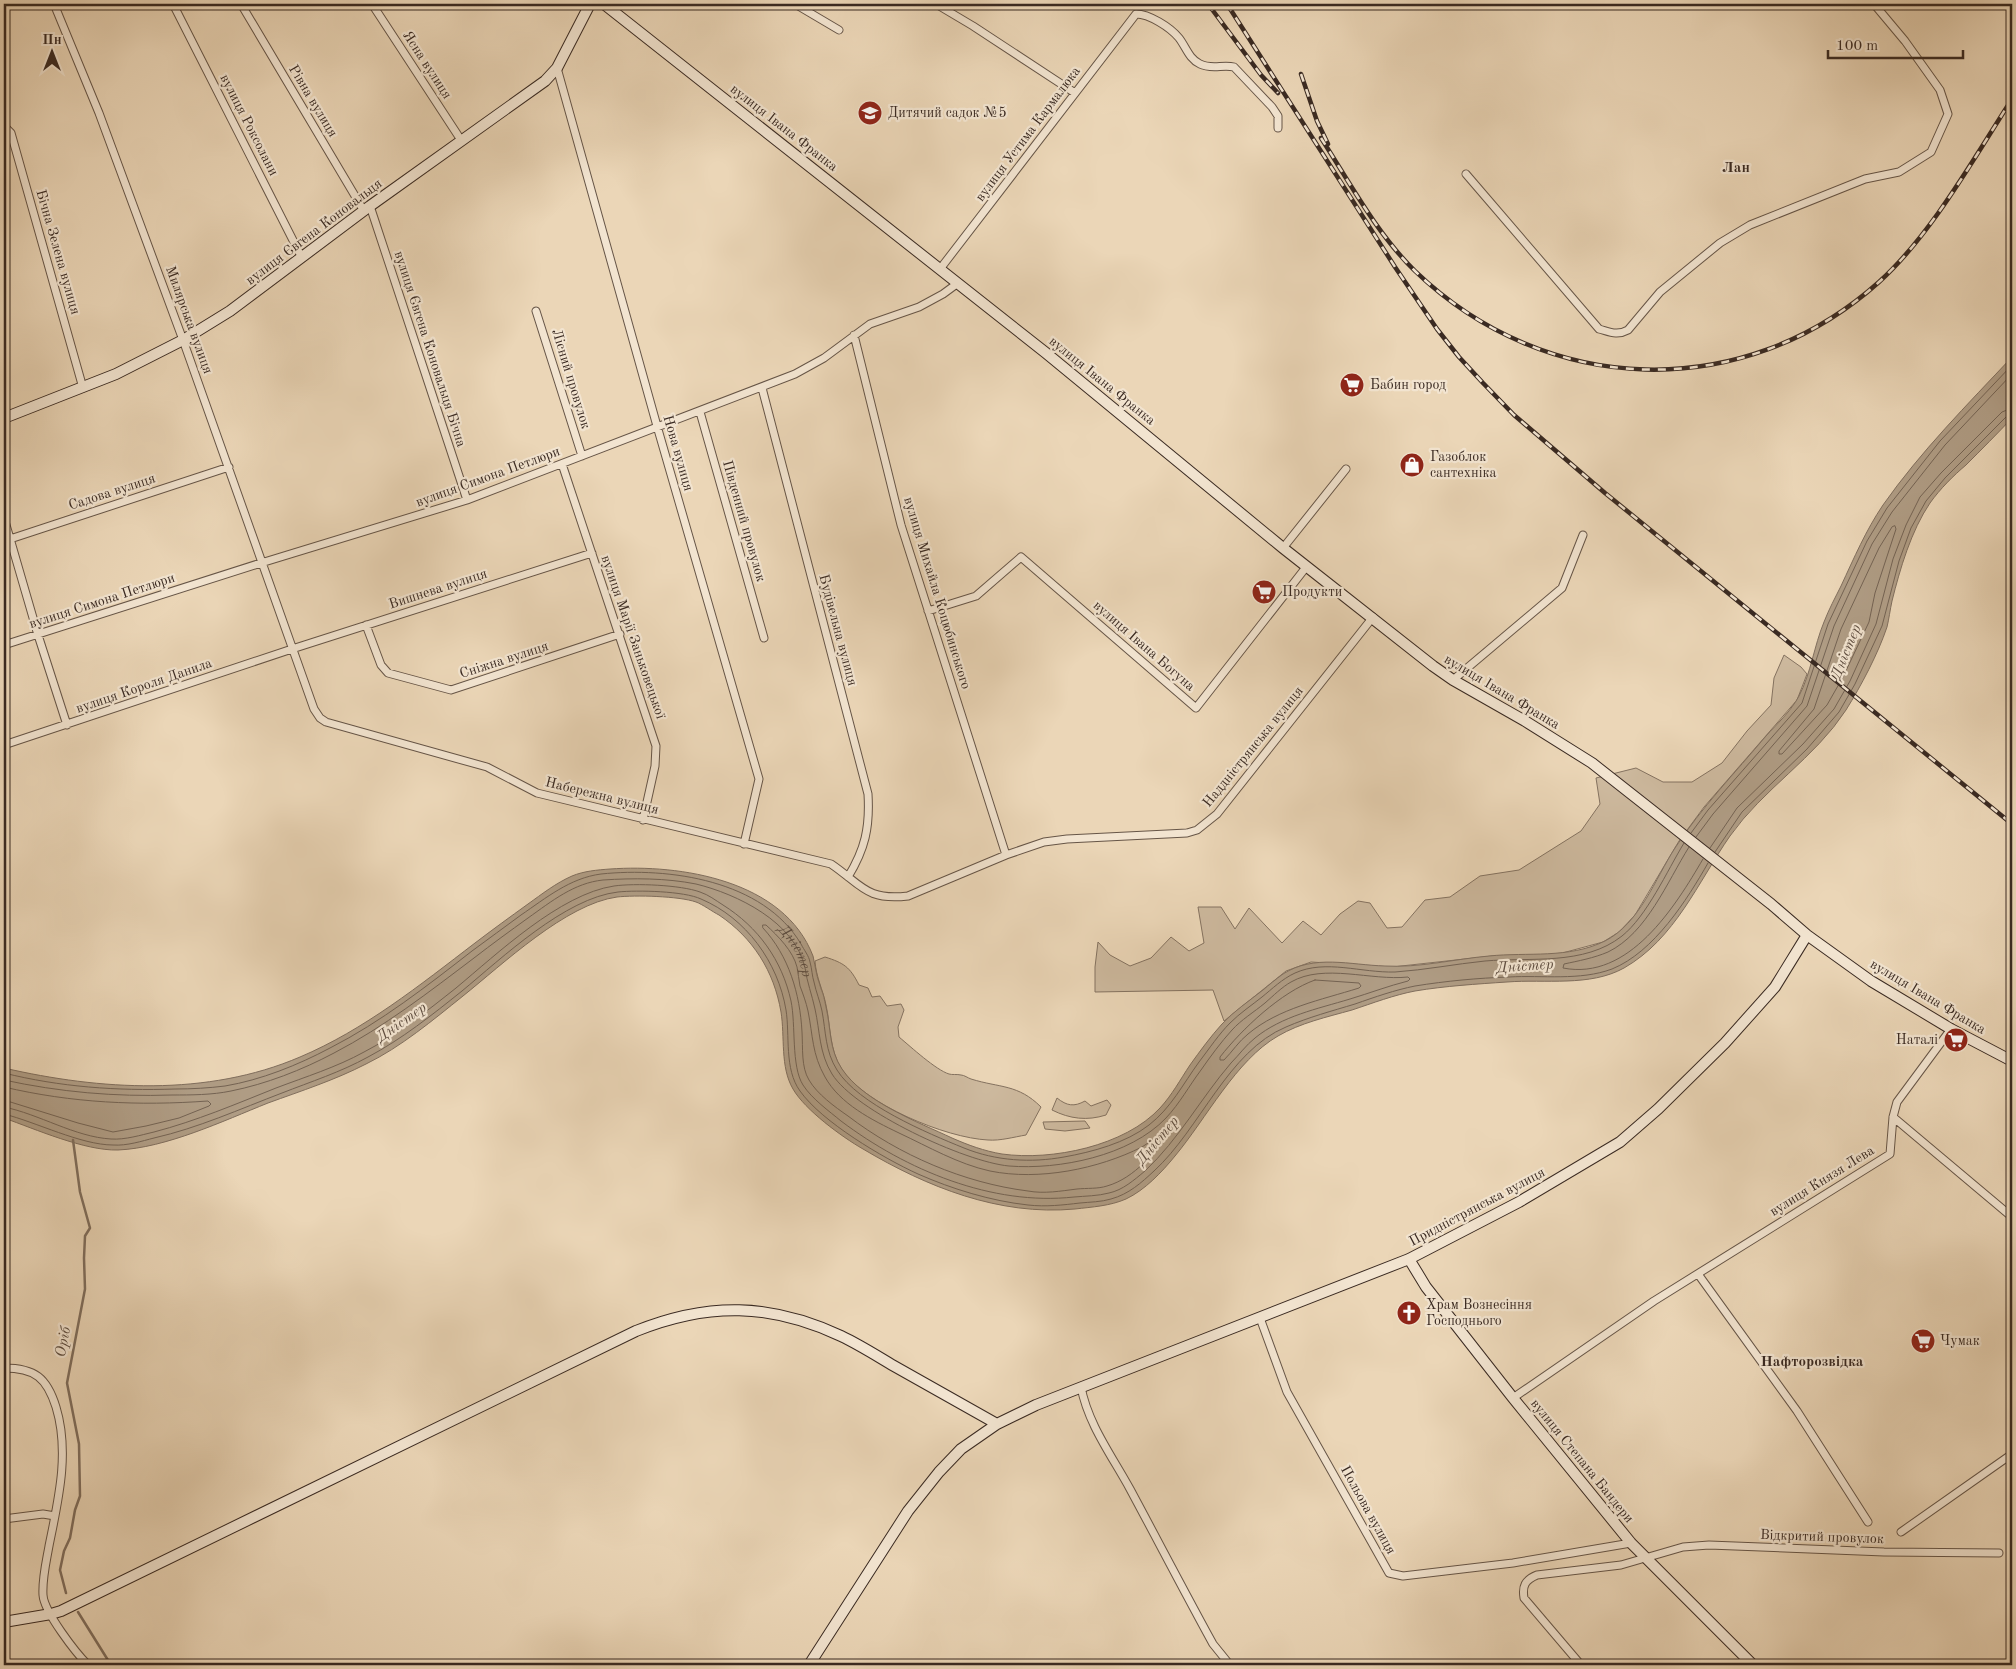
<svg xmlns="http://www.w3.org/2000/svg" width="2016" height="1669" viewBox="0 0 2016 1669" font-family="'Old Standard TT',serif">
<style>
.green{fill:#cdb99e;stroke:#847260}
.water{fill:#af9c84;stroke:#806e5d}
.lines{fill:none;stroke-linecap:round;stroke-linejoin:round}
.shore{stroke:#746353;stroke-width:1}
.stream{stroke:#806e5d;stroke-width:2.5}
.street-casing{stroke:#665547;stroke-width:9}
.secondary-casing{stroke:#3a2a22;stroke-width:12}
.street{stroke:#f2e4d0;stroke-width:7}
.secondary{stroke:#f2e4d0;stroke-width:10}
.rail-casing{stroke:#3a2a22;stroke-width:4.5}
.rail{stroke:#f2e4d0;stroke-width:2.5;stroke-dasharray:8;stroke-linecap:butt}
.labels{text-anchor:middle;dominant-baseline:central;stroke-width:4.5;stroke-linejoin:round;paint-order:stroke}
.street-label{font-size:14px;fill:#3a2a22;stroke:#f2e4d0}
.poi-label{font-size:14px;fill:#3a2a22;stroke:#f2e4d0;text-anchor:start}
.neighbourhood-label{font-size:15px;font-weight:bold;fill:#3a2a22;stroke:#f2e4d0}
.water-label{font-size:15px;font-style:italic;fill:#5d4c3f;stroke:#f2e4d0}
</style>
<rect width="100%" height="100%" fill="#ebd6b7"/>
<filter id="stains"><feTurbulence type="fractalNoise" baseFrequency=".004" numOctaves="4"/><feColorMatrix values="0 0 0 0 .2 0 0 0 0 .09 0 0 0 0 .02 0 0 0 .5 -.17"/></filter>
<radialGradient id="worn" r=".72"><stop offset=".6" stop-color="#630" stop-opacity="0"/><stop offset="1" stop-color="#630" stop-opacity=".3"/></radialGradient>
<path class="green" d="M1784 655 1801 667 1807 674 1797 700 1704 807 1679 841 1635 915 1619 932 1603 942 1555 955 1492 956 1392 967 1311 962 1286 971 1224 1021 1213 990 1095 992V967L1098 942 1110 955 1130 966 1151 958 1171 937 1189 951 1204 943 1198 907H1221L1235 929 1249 908 1282 943 1303 921 1321 935 1340 914 1358 901 1370 903 1387 928 1402 927 1425 900 1450 897 1480 876 1519 870 1581 831 1600 804 1596 778 1636 768 1663 782H1692L1722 763 1747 731 1771 705 1774 678Z
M825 957C844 963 850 967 859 985L868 988 872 997 880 996 887 1006 901 1004 904 1010 898 1027 899 1037C911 1047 936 1070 949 1074 952 1075 957 1074 961 1075 964 1075 968 1078 971 1079 1000 1088 1018 1084 1041 1107L1026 1135C1014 1137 1000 1141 988 1140 946 1138 863 1104 841 1068 829 1048 831 1027 826 1005 823 990 816 977 815 961Z
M1057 1098C1067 1106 1074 1107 1085 1101L1091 1106 1107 1100 1111 1105 1106 1115C1087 1121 1070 1119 1052 1110Z
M1085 1121 1090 1128 1065 1131 1045 1129 1043 1122Z"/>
<path class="water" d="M2012 357V418C1997 434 1982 449 1966 465 1953 476 1940 489 1930 503 1911 531 1900 569 1892 601 1890 610 1889 619 1887 627 1878 654 1861 686 1846 710 1815 758 1763 789 1730 836 1698 882 1675 939 1624 968 1590 987 1545 979 1507 982 1477 984 1445 986 1415 991 1394 995 1373 1003 1352 1010 1327 1017 1300 1023 1278 1036 1236 1060 1206 1119 1175 1156 1162 1172 1145 1190 1126 1199 1110 1206 1092 1207 1075 1209 999 1216 927 1187 863 1149 842 1137 805 1110 793 1089 780 1067 785 1037 781 1012 774 971 753 938 719 915 713 912 702 904 696 902 679 896 635 895 617 897 566 904 503 964 463 996 433 1020 401 1047 366 1064 335 1080 301 1091 268 1103 223 1121 166 1148 118 1150 85 1151 35 1129 4 1118V1068C100 1090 207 1097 300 1057 364 1030 420 985 475 943 492 930 510 917 528 904 542 894 556 883 572 876 584 871 597 870 610 869 680 864 784 880 813 956 814 960 817 978 819 982 824 999 822 988 826 1007 831 1028 829 1050 842 1069 864 1102 918 1122 952 1138 968 1145 984 1151 1002 1154 1052 1161 1125 1146 1160 1108 1172 1095 1180 1080 1190 1065 1200 1051 1211 1036 1222 1024 1234 1011 1249 1001 1263 990 1269 985 1276 979 1283 974 1314 954 1350 965 1385 966 1419 968 1455 959 1489 956 1528 952 1568 959 1605 941 1640 923 1655 879 1675 848 1701 808 1735 773 1766 736 1777 724 1791 711 1799 696 1811 673 1814 646 1824 622 1829 609 1835 598 1841 586 1854 558 1866 530 1883 505 1921 451 1967 405 2012 357Z"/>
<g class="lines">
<g class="shore">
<path d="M1895 526 1896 529 1875 593 1869 622 1843 677 1827 705 1782 754H1779V751L1814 709 1841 629 1879 548 1892 527Z"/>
<path d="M1691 833 1708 810 1802 703 1828 624 1867 541 1887 508 1940 441 2012 365"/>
<path d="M1696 837 1713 814 1807 706 1834 626 1872 544 1892 512 1945 445 2012 374"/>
<path d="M1689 847C1667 882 1647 933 1608 952 1594 958 1578 961 1564 964L1563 968C1629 981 1675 907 1703 859"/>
<path d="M1710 848 1737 808 1803 744 1834 709 1850 681 1876 624 1893 559 1906 525 1920 497 1941 473 2002 412 2012 408"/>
<path d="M1715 852 1742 812 1807 749 1839 712 1855 684 1882 626 1899 561 1911 528 1926 501 1945 478 2007 416 2012 415"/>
<path d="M763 925H766C778 936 793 951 797 967 798 973 799 980 800 986 803 994 806 1002 808 1011 813 1036 812 1054 825 1077 840 1104 872 1120 899 1133 929 1147 958 1164 990 1171 1039 1181 1098 1169 1142 1147 1152 1141 1160 1133 1169 1126L1172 1127V1130C1156 1151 1135 1178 1107 1186 1098 1189 1087 1188 1077 1189 1061 1191 1044 1194 1028 1191 964 1183 899 1155 848 1116 835 1107 817 1094 809 1080 801 1067 803 1048 802 1032 800 994 789 956 763 928Z"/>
<path d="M1315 980 1359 983 1361 986 1359 988C1321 1000 1279 1008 1248 1034 1239 1041 1232 1052 1224 1060H1220V1057C1242 1029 1281 992 1315 980Z"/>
<path d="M4 1073C60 1087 117 1091 175 1089 192 1089 209 1088 225 1086 261 1080 298 1065 330 1048 381 1022 427 986 472 951 488 939 505 927 521 915 546 898 570 878 601 874 669 867 763 880 801 944 804 950 809 956 810 962 812 969 812 976 814 982 816 992 820 1001 822 1011 826 1032 825 1051 837 1070 858 1104 927 1133 964 1148 996 1161 1031 1163 1064 1157 1092 1152 1126 1143 1149 1125 1171 1108 1183 1084 1199 1062 1209 1049 1219 1034 1230 1023 1240 1013 1252 1005 1262 997 1272 989 1282 979 1295 973 1326 959 1361 973 1395 972 1425 970 1455 964 1485 961 1530 957 1584 966 1622 936 1647 916 1667 871 1684 843"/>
<path id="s1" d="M4 1080C59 1092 115 1097 172 1095 191 1095 212 1095 231 1091 266 1084 302 1070 334 1053 384 1027 429 992 474 958 492 944 510 931 528 918 552 901 574 883 603 880 633 878 666 878 696 884 737 894 795 922 805 968 807 982 812 995 815 1009 820 1031 819 1053 832 1074 855 1111 965 1162 1009 1166 1059 1170 1130 1156 1166 1118 1180 1103 1189 1086 1201 1070 1210 1057 1221 1042 1232 1030 1241 1020 1254 1012 1265 1003 1273 996 1282 987 1291 982 1324 963 1371 981 1408 977L1410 979 1408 981C1388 986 1370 993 1350 999 1317 1009 1282 1016 1255 1038 1246 1045 1239 1055 1231 1063 1201 1098 1179 1139 1145 1171 1134 1180 1123 1190 1109 1193 1098 1196 1085 1196 1074 1197 992 1206 906 1170 841 1121 829 1111 812 1099 803 1085 791 1066 796 1025 791 1001 782 960 758 927 723 905 715 900 709 895 700 892 681 885 635 883 614 886 560 894 497 954 456 988 427 1011 397 1035 364 1052 337 1067 305 1077 276 1088 236 1104 196 1121 154 1132 141 1135 125 1140 111 1139 75 1137 39 1114 4 1107"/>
<path d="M4 1087C72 1103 139 1106 208 1101L211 1104 209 1106 179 1118 146 1126 113 1132 78 1123 4 1100"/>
<path d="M4 1114C36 1122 81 1145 113 1145 127 1146 142 1141 154 1138 198 1128 240 1109 282 1093 310 1082 341 1072 368 1057 402 1039 432 1015 462 991 502 958 565 898 618 892 637 890 684 891 701 899 746 918 778 962 786 1010 790 1035 784 1069 800 1091 822 1122 883 1158 918 1174 952 1189 991 1201 1028 1205 1046 1207 1063 1205 1080 1203 1090 1202 1101 1202 1111 1199 1129 1194 1141 1183 1154 1171 1200 1129 1228 1051 1286 1027 1309 1017 1332 1011 1355 1004 1375 997 1395 990 1415 986 1446 981 1478 978 1509 977 1542 975 1580 981 1612 969 1654 952 1687 900 1708 863"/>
</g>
<path class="stream" d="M66 1593 60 1570 64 1551 70 1538 75 1510 80 1496 79 1444 67 1383 85 1289 84 1258 85 1236 90 1228 80 1192 73 1140
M78 1612 111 1665"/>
<defs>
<path id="street" d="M54 4 99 113 183 340 314 709 320 718 326 722 487 767 537 793 831 864C862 885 866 901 908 896L1006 855 1044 842 1067 839 1187 833 1197 830 1217 814 1373 617
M173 4 302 258
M241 4 364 211
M372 4 461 140
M795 4 839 30
M936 4 973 26 1075 93
M557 68 657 426 759 779 744 844
M4 126 11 133 83 388
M1466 174 1599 329C1610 332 1617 336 1628 330L1660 292 1720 243 1750 225 1865 179 1899 172 1931 152 1948 114 1940 90 1905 41 1874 4
M370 206 467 500
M940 269 1136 14C1149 14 1170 27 1179 38 1186 47 1189 59 1200 64 1212 70 1223 64 1234 67L1272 107 1278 116V128
M536 311 582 456
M854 335 901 525 1006 855
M762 388 868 794C870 828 865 849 848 877
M700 412 764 638
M562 464 656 746 655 766 643 820
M4 518 38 635 67 725
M4 541 229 467
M1283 548 1346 469
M928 611 976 596 1021 557 1196 708 1307 566
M366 625 381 665 388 673 451 690 620 634
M4 645 261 563 467 500 795 374 824 358 870 324 919 307 943 294 958 283
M1453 680 1562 588 1583 535
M4 745 292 649 592 553
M1893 1117 2012 1217
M1698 1274 1797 1411 1868 1522
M1260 1318 1287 1392 1389 1573 1403 1576 1513 1563 1631 1543
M4 1368C35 1368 47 1378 56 1407 70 1453 58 1501 49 1546 46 1563 42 1579 43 1595 44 1612 76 1653 88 1665
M1081 1387C1088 1424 1112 1456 1130 1489 1158 1541 1185 1593 1213 1644L1230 1665
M1513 1398 1654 1301 1890 1154 1893 1117 1897 1102 1951 1029
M4 1519 43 1514 55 1516
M1901 1532 2012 1454
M1581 1665 1524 1598C1522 1586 1525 1580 1537 1575L1621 1565 1683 1547 1709 1545 1884 1552 1999 1553"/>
<path id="secondary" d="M604 4 1046 353 1283 548 1433 666 1453 680 1525 721 1592 763 1771 904 1807 935 1871 981 1951 1029 2012 1061
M4 418 116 374 183 340 230 311 370 206 545 81 557 68 590 4
M1409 1259 1426 1287 1513 1398 1631 1543 1753 1665
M4 1622 51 1614 61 1611 636 1331C708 1302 771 1303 841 1336 860 1345 877 1356 894 1366 929 1386 963 1405 997 1424
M809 1665 908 1511 939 1472 961 1449 997 1424 1036 1405 1409 1259 1519 1202 1620 1142 1658 1109 1725 1043 1775 987 1807 935"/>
</defs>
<use href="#street" class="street-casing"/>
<use href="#secondary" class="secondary-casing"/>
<use href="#street" class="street"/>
<use href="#secondary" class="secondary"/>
<defs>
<path id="rail" d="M1208 4 1261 75 1278 93
M1227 4 1395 267 1437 329 1459 357 1483 383 1514 415 1605 493 2012 824
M1301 74 1317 121 1328 144
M1321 138C1350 183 1377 234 1415 271 1546 397 1743 404 1879 282 1931 235 1974 158 2012 99"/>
</defs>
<use href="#rail" class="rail-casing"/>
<use href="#rail" class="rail"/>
</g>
<defs>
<symbol id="school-disc" viewBox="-11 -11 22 22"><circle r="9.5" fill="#8f2418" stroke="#f2e4d0"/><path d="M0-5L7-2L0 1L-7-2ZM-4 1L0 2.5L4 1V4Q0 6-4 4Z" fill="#fff"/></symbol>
<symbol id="supermarket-disc" viewBox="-11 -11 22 22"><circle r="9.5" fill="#8f2418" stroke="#f2e4d0"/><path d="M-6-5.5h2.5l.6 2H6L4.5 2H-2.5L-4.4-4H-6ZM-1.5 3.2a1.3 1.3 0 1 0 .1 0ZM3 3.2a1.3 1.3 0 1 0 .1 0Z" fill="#fff"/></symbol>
<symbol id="shop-disc" viewBox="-11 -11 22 22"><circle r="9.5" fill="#8f2418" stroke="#f2e4d0"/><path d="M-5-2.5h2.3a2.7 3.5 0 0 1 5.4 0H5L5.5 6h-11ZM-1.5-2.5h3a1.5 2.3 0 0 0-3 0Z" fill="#fff"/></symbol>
<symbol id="church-disc" viewBox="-11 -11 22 22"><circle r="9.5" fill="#8f2418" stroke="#f2e4d0"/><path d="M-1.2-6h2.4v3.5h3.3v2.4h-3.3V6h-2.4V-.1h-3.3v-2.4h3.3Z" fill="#fff"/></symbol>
</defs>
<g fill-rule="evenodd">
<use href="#school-disc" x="856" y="99" width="28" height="28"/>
<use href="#supermarket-disc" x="1338" y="371" width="28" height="28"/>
<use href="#shop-disc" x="1398" y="451" width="28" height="28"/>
<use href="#supermarket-disc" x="1250" y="578" width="28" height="28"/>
<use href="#supermarket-disc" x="1942" y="1026" width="28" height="28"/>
<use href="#church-disc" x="1395" y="1299" width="28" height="28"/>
<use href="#supermarket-disc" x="1909" y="1327" width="28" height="28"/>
</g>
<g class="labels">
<g class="street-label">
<text transform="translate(427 65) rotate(57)">Ясна вулиця</text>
<text transform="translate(313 101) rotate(59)">Рівна вулиця</text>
<text transform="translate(249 125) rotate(63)">вулиця Роксолани</text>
<text transform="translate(784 128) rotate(38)">вулиця Івана Франка</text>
<text transform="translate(1028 134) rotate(-53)">вулиця Устима Кармалюка</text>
<text transform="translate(314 232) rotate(-37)">вулиця Євгена Коновальця</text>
<text transform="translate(58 252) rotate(74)">Бічна Зелена вулиця</text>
<text transform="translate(189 320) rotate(70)">Милярська вулиця</text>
<text transform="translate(430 349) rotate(72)">вулиця Євгена Коновальця Бічна</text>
<text transform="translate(571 379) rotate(73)">Лісний провулок</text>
<text transform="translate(1102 381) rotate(39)">вулиця Івана Франка</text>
<text transform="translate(678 453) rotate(74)">Нова вулиця</text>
<text transform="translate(488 477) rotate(-20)">вулиця Симона Петлюри</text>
<text transform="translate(112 492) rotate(-18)">Садова вулиця</text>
<text transform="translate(744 521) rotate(74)">Південний провулок</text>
<text transform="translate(438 589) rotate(-18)">Вишнева вулиця</text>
<text transform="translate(937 593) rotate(73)">вулиця Михайла Коцюбинського</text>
<text transform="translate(102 601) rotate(-18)">вулиця Симона Петлюри</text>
<text transform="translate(838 630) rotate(75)">Будівельна вулиця</text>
<text transform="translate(633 637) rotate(71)">вулиця Марії Заньковецької</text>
<text transform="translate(1144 646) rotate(41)">вулиця Івана Богуна</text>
<text transform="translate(504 660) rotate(-18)">Сніжна вулиця</text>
<text transform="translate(144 686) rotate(-19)">вулиця Короля Данила</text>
<text transform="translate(1502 692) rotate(31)">вулиця Івана Франка</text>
<text transform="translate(1253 747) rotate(-51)">Наддністрянська вулиця</text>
<text transform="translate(602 796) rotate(14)">Набережна вулиця</text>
<text transform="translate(1928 997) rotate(31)">вулиця Івана Франка</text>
<text transform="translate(1822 1181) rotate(-32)">вулиця Князя Лева</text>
<text transform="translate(1477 1207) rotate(-28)">Придністрянська вулиця</text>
<text transform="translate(1582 1461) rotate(51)">вулиця Степана Бандери</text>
<text transform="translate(1368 1510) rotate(61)">Польова вулиця</text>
<text transform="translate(1822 1537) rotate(2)">Відкритий провулок</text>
</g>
<g class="poi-label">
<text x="888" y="113">Дитячий садок №5</text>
<text x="1370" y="385">Бабин город</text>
<text x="1430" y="457">Газоблок<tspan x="1430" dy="16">сантехніка</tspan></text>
<text x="1282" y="592">Продукти</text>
<text x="1938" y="1040" text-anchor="end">Наталi</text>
<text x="1426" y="1305">Храм Вознесіння<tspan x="1426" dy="16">Господнього</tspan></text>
<text x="1940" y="1341">Чумак</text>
</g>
<g class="neighbourhood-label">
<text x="1736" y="168">Лан</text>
<text x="1812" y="1362">Нафторозвідка</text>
</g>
<g class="water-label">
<text transform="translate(1847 652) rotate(-68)">Дністер</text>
<text stroke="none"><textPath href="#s1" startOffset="878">Дністер</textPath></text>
<text transform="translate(1525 967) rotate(-4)">Дністер</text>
<text transform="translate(402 1023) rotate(-35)">Дністер</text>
<text transform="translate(1158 1141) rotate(-50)">Дністер</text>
<text transform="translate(64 1342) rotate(-79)">Оріб</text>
</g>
</g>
<rect width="2016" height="1669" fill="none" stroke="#ebd6b7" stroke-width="20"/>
<rect x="5" y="5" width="2006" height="1659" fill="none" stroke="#3a2a22" stroke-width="2.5"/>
<rect x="10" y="10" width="1996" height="1649" fill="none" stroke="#3a2a22"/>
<g transform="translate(52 52)" stroke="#f2e4d0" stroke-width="4" paint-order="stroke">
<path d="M0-4L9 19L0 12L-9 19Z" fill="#3a2a22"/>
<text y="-8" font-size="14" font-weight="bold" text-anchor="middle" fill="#3a2a22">Пн</text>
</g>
<path d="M1828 50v8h135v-8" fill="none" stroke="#3a2a22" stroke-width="2.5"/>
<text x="1836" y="50" font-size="15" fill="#3a2a22" stroke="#f2e4d0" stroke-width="4" paint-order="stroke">100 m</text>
<rect width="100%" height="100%" filter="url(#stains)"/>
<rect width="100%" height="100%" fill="url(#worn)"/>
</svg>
